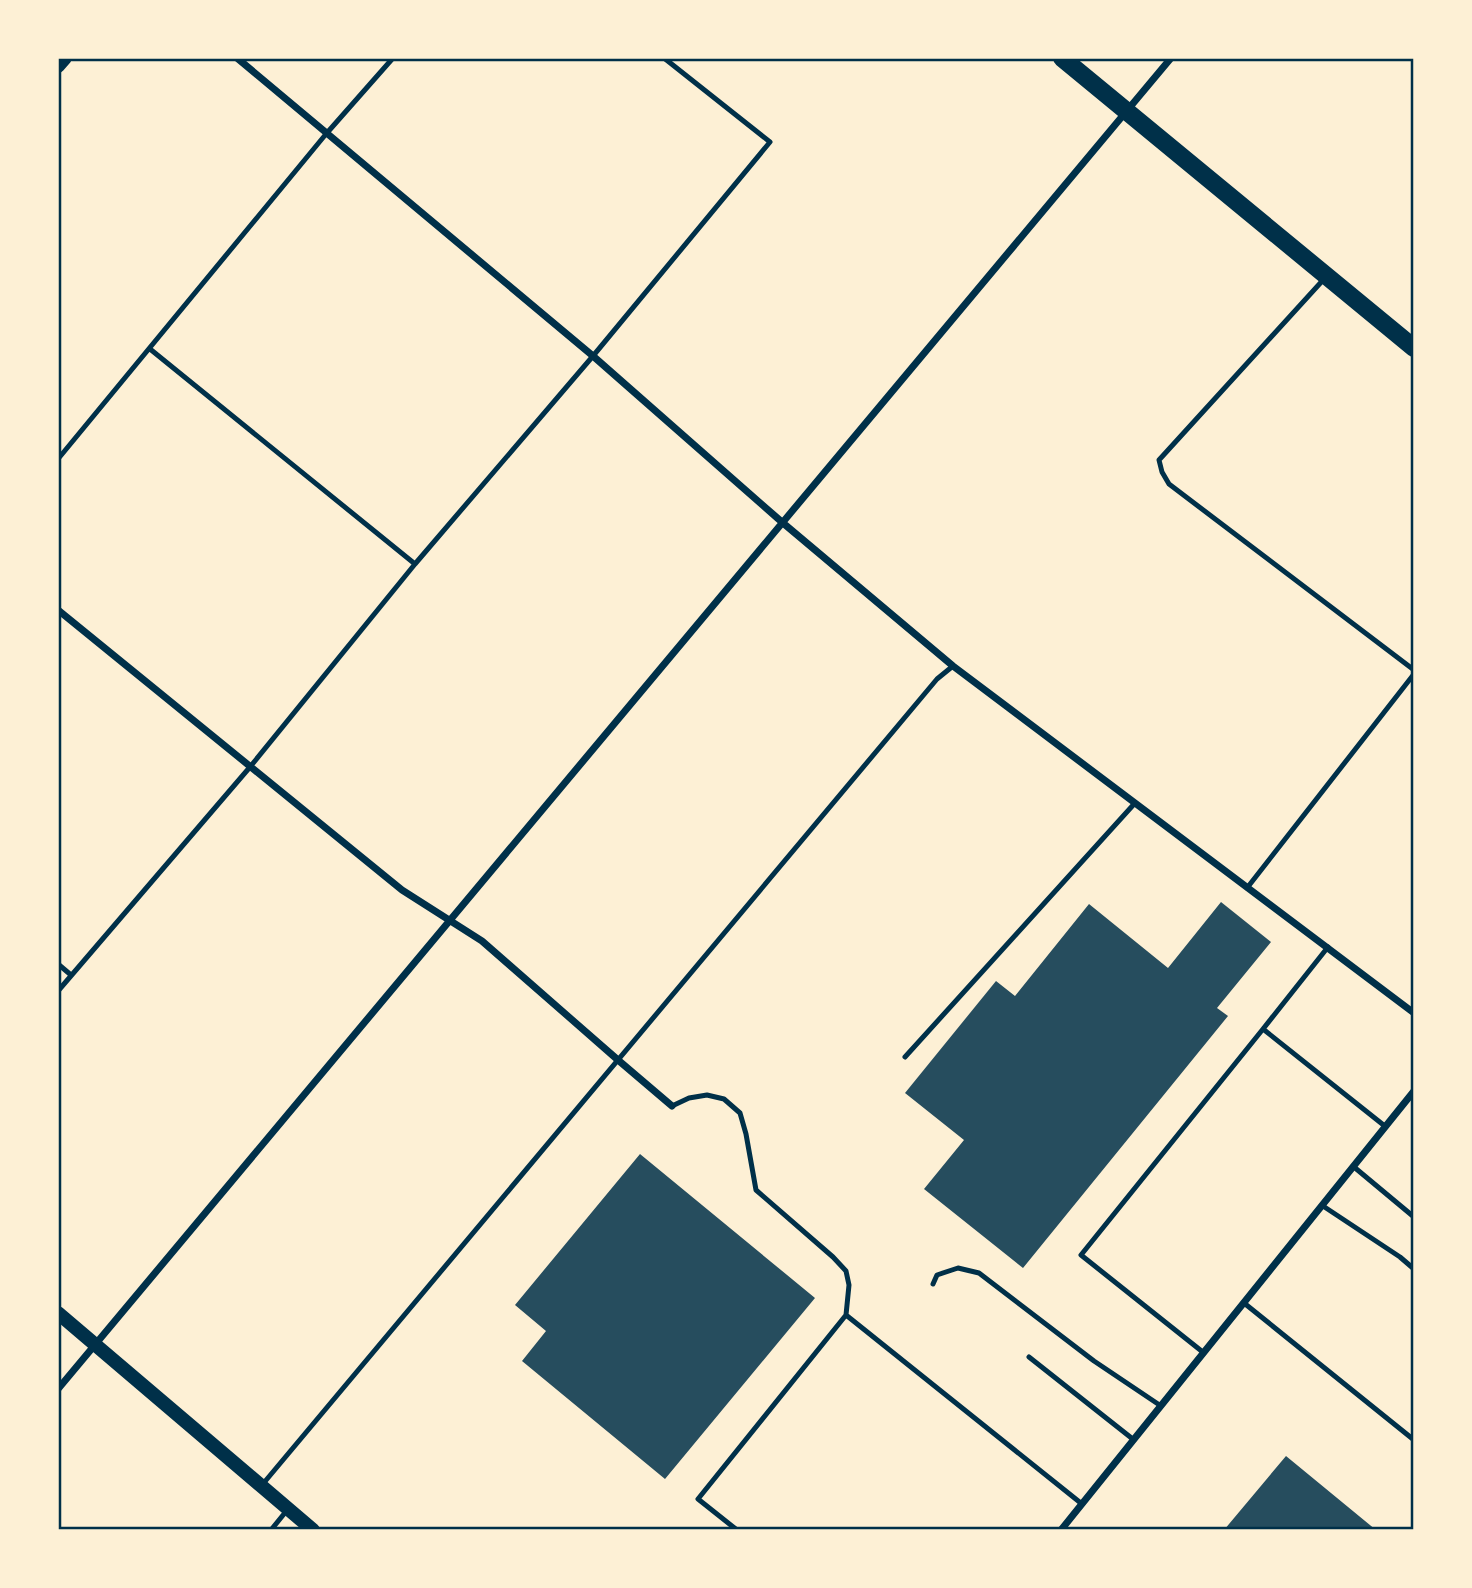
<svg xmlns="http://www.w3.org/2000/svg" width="1472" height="1588" viewBox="0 0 1472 1588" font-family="'DejaVu Sans',sans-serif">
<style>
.building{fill:#264d5e}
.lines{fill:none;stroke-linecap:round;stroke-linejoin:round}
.service{stroke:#003049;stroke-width:5}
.minor{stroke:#003049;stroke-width:7}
.secondary{stroke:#003049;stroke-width:14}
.primary{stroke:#003049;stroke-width:18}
.neatline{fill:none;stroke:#003049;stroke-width:2.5}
</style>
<rect width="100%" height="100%" fill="#fdf0d5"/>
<path class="building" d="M1221 902 1271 942 1217 1008 1228 1016 1023 1268 924 1189 964 1140 905 1093 996 981 1015 996 1089 904 1168 968Z
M640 1154 815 1298 665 1479 522 1361 546 1331 515 1305Z
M1286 1456 1376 1530H1224Z"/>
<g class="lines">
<path class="service" d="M1324 279 1159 460 1162 472 1169 484 1414 670
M150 349 415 564
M58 459 326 134 393 58
M1247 888 1414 674
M58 964 71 975
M58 991 250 767 415 564 593 356 770 142 664 58
M1263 1029 1328 947
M905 1057 1135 803
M672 1106 689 1098 707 1095 724 1099 740 1113 746 1134 756 1190 833 1257 846 1271 849 1285 846 1315
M1354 1167 1414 1217
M1323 1206 1400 1257 1414 1269
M933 1284 937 1275 958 1268 979 1273 1094 1361 1161 1406
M1244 1303 1414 1440
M1204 1353 1081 1255 1263 1029 1386 1127
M1029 1357 1134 1440
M262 1485 937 679 953 666
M271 1530 288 1509
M737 1530 698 1499 846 1315 1082 1504"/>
<path class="minor" d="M237 58 593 356 783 523 953 666 1414 1013
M58 610 402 890 482 941 618 1060 672 1106
M58 1389 1171 58
M1061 1530 1414 1091"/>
<path class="secondary" d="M58 66 65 58
M58 1313 313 1530"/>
<path class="primary" d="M1062 58 1414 348"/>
</g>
<rect width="1472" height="1588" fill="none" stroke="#fdf0d5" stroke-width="119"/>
<rect x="60" y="60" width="1352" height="1468" class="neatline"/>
</svg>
